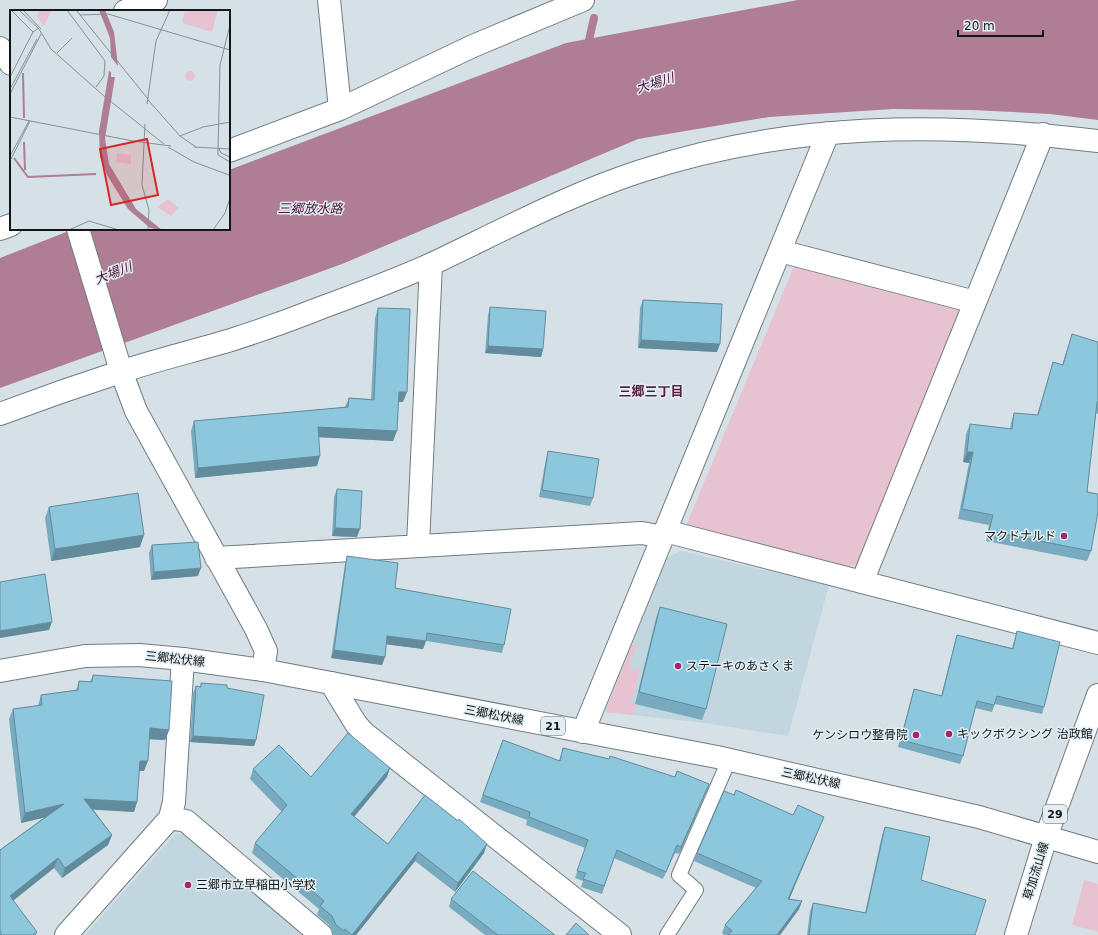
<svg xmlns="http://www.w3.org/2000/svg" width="1098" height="935" viewBox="0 0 1098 935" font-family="'DejaVu Sans','Noto Sans JP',sans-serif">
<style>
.built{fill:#c1d6de}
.green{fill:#e7c3d2}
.water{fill:#af7d94}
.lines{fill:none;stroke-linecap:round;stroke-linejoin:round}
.stream{stroke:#af7d94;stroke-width:8}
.lane-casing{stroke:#717c81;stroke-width:16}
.street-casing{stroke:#717c81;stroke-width:24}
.primary-casing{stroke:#717c81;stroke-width:24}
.lane{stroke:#fff;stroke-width:14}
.street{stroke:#fff;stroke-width:22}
.primary{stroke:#fff;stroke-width:22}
.wall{fill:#78abbf}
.shaded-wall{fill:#628b9b}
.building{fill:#8cc7de;stroke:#628b9b}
.poi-dot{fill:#a62370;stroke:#e2eef3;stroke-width:1.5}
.labels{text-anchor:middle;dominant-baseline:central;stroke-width:3;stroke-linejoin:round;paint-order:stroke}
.shield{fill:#e2eef3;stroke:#50575a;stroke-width:1}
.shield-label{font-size:11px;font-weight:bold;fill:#121618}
.poi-label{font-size:12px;fill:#121618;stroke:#e2eef3;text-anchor:start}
.street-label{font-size:12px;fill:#121618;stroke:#e2eef3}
.water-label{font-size:13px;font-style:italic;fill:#4e1033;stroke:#e2eef3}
.neighbourhood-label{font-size:13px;font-weight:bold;fill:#5b1c3f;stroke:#e2eef3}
.inset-river{fill:none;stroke:#af7d94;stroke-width:2}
.inset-road{fill:none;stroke:#879094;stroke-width:1}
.view{fill:#d62828;fill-opacity:0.15;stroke:#d62828;stroke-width:2}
.inset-edge{fill:none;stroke:#121618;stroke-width:2}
</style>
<rect width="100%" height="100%" fill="#d5e1e6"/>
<path class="built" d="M681 551 829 585 788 736 705 723 605 712 667 558Z
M175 834H185L305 935H85Z"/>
<path class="green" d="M794 266 960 310 861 562 849 567 686 526Z
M632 644 637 645 628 668 640 670 631 703 636 705 634 715 605 712Z
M1084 880 1098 884V932L1072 925Z"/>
<path class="water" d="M798 0H1098V120L1050 114 972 110 893 109 769 117 638 139 342 264 0 388V258L74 229H229V170L566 43Z"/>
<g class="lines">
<path class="stream" d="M587 49 594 18"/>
<defs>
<path id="lane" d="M667 935 696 890 679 875 729 760"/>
<path id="street" d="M329 0 340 109
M125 11 156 0
M0 48 11 64
M229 151 340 109 473 46 583 0
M0 229 11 225
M78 229 121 371 136 411 256 629 266 651 263 670
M780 251 975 302
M0 414C40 399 80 385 120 372 156 360 194 351 231 340 262 330 293 319 323 307 361 293 399 279 436 262 503 230 570 194 641 171 791 122 943 122 1098 141
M665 531 1098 643
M418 545 431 264
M216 558 642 533 663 537
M862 582 1043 134
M331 683 356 724 364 733 620 935
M583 732 828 133
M170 818 186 821 321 935
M66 935 170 818 174 802 183 659"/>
<path id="primary" d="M0 671 85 656 139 655 183 659 263 670 717 757 979 817 1098 852
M1016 935 1046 837 1098 695"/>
</defs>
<use href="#lane" class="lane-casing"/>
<use href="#street" class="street-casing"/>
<use href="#primary" class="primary-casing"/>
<use href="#lane" class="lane"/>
<use href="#street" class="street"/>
<use href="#primary" class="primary"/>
</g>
<path class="wall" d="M643 300 717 352 638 348 640 308Z
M490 307 543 349 541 357 485 353 488 315Z
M378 308 403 402H398L393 441 319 437 317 466 195 478 191 431 194 421 345 407 349 398 371 399 375 318Z
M1072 334 1098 342V414L1096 413 1087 492 1091 551 1087 561 986 541 989 525 958 519 969 463 963 462 966 434 970 424 1010 429 1011 423 1014 413 1037 415 1050 372 1053 362 1062 365Z
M548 451 593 498 590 506 539 497 546 459Z
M337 489 357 537 332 536 334 497Z
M49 507 140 547 51 561 45 518Z
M152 545 198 576 151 580 149 553Z
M347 556 395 588 504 645 502 653 426 641 423 649 386 644 385 657 382 665 331 658 345 564Z
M660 607 706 709 702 720 635 704 656 618Z
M1017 631 1044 707 1042 714 995 704 992 712 975 708 963 756 960 764 898 747 912 696 914 689 941 696 955 642 957 635 1012 648Z
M93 675 169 730 165 740 149 739 144 771H139L137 802 134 812 93 809 112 835 108 845 62 878 54 868 13 901 37 932 36 935H0V850L45 817 21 823 9 719 13 709 38 706 41 695 76 690 79 681 90 682Z
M201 683 227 688 256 740 254 746 190 742 193 693 196 686 200 687Z
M503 740 559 761 563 748 675 777 709 784 679 854 675 853 663 879 614 858 602 894 581 887 583 881 575 878 585 848 526 825 527 820 480 802Z
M253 769 311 777H387L354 817 388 844 484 853 455 892 415 861 356 935H334L333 934 329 925 317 915 319 909 252 853 255 843 282 812 250 779Z
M734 795 793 815 824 817 789 899 802 901 799 909 780 935H724L722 933 725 925 756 888 694 861 697 853Z
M885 827 921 880 975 935H807L810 911 813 903 865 913 882 835Z
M451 899 555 935H485L449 907Z"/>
<path class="shaded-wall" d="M641 340 720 344 717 352 638 348Z
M488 346 543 349 541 357 485 353Z
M399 392H407L403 402H395Z
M318 427 397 431 393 441 314 437Z
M967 452H973L969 463 963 462Z
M320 456 317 466 195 478 198 468Z
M335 528 360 529 357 537 332 536Z
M144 535 140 547 51 561 55 549Z
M201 568 198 576 151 580 154 572Z
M52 622 49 630 0 638V631Z
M387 636 426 641 423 649 384 644Z
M334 650 385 657 382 665 331 658Z
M150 728 169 730 165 740 146 739Z
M193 736 256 740 254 746 190 742Z
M140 761H148L144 771H136Z
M390 768 387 777 348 824 351 814Z
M709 784 706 792 679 854 681 847Z
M84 799 137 802 134 812 81 809Z
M64 804 60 814 21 823 25 813Z
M824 817 821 824 786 907 788 899Z
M112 835 108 845 62 878 65 868Z
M487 844 484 853 455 892 458 883Z
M418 852 415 861 356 935H352Z
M58 858 54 868 6 906 10 896Z
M802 901 799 909 780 935H777Z"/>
<path class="building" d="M643 300 722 304 720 344 641 340Z
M490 307 546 311 543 349 488 346Z
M378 308 410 309 407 392H399L397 431 318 427 320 456 198 468 194 421 348 407 349 398 374 400Z
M1072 334 1098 342V402H1097L1087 492 1098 494V512L1091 551 989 531 993 515 962 509 973 452H967L970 424 1012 429 1014 413 1038 415 1053 362 1063 365Z
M548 451 599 459 593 498 542 490Z
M337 489 362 491 360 529 335 528Z
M138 493 144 535 55 549 49 507Z
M198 542 201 568 154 572 152 545Z
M347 556 398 563 395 588 511 609 504 645 427 633 426 641 387 636 385 657 334 650Z
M45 574 52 622 0 631V582Z
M660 607 727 624 706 709 639 692Z
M1017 631 1060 642 1044 707 997 696 994 705 977 701 963 756 901 740 914 689 942 696 957 635 1013 649Z
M93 675 172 681 169 730 150 728 148 761H140L137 802 84 799 112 835 65 868 58 858 10 896 37 932 33 935H2L0 932V850L64 804 25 813 13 709 42 705 41 695 78 690 79 681 92 682Z
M201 683 227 685V688L264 695 256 740 193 736 196 686 201 687Z
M348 733 390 768 351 814 388 844 425 795 458 821 459 819 487 844 458 883 418 852 352 935 345 929 344 931 336 925 332 916 320 906 324 901 255 843 287 805 253 769 279 745 311 777Z
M503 740 560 761 563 748 609 759 610 756 675 777 677 771 709 784 681 847 677 845 666 872 617 850 604 886 583 879 586 873 577 871 588 840 529 817 530 812 483 795Z
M736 790 793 815 798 805 824 817 788 899 802 901 777 935H728L732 931 725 925 762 881 697 853 724 791 734 795Z
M885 827 930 837 921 880 986 900 975 935H809L813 903 866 913Z
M473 871 555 935H498L451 899Z
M576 923 589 935H566Z"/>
<g class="poi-dot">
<circle cx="1064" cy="536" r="4"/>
<circle cx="678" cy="666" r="4"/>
<circle cx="949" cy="734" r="4"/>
<circle cx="916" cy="735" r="4"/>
<circle cx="188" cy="885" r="4"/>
</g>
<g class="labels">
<g class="shield">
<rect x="541" y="717" width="24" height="18" rx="3"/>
<rect x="1043" y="805" width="24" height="18" rx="3"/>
</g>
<g class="shield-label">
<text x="553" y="726">21</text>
<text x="1055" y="814">29</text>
</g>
<g class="poi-label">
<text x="1056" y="536" text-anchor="end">マクドナルド</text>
<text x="686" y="666">ステーキのあさくま</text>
<text x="957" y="734">キックボクシング 治政館</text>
<text x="908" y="735" text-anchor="end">ケンシロウ整骨院</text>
<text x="196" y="885">三郷市立早稲田小学校</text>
</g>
<g class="street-label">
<text transform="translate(175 659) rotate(6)">三郷松伏線</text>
<text transform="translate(494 715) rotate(11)">三郷松伏線</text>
<text transform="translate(811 778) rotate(12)">三郷松伏線</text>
<text transform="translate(1036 871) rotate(-73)">草加流山線</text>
</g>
<g class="water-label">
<text transform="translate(655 83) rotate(-18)">大場川</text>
<text x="310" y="208">三郷放水路</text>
<text transform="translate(113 273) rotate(-21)">大場川</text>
</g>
<g class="neighbourhood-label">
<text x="651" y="391">三郷三丁目</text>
</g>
</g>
<g transform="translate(10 10)">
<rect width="220" height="220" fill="#d5e1e6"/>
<path d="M29 0H42L34 16 27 7ZM175 0H208L202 22 172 13ZM175 66a5 5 0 1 1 10 0a5 5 0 1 1-10 0ZM107 143 121 145V154L106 152ZM158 189 169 198 161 206 147 197Z" fill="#e7c3d2"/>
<path d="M89 0H95L104 22 108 56 101 47 100 28ZM99 61 101 62V67H105L95 128 99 154 126 199 152 220 140 218 118 199 97 165 90 147 89 121Z" fill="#af7d94"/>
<path class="inset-river" d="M13 63 14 108M14 132 15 160M4 148 15 163M15 163 18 167 86 164"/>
<path class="inset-road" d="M1 0 23 22M9 0 29 19 41 39 94 86 154 134M13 0 31 19M57 0 95 51 94 66 86 77M66 0 138 89M70 5 98 4 220 40M220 15 210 55 208 141V145L220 152M47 43 62 28M0 67 23 22 29 18M0 79 27 29M0 84 31 24M138 90 170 126M137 94 146 31 160 0M0 107 123 131 161 136M135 114 132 175 139 200 138 220M158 137 184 152 219 165M184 137 220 139M186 137 170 126 193 117 220 112M209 139 211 143 220 147M0 146 19 111M0 151 20 111M59 220 79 211 109 220M203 220 215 203 220 188"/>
<path class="view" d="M137 129 148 185 101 195 90 139Z"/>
<rect width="220" height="220" class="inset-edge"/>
</g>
<path d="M958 30v6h85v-6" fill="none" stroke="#121618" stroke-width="2"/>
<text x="964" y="30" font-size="12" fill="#121618" stroke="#e2eef3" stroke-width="3" paint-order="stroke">20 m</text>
</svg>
